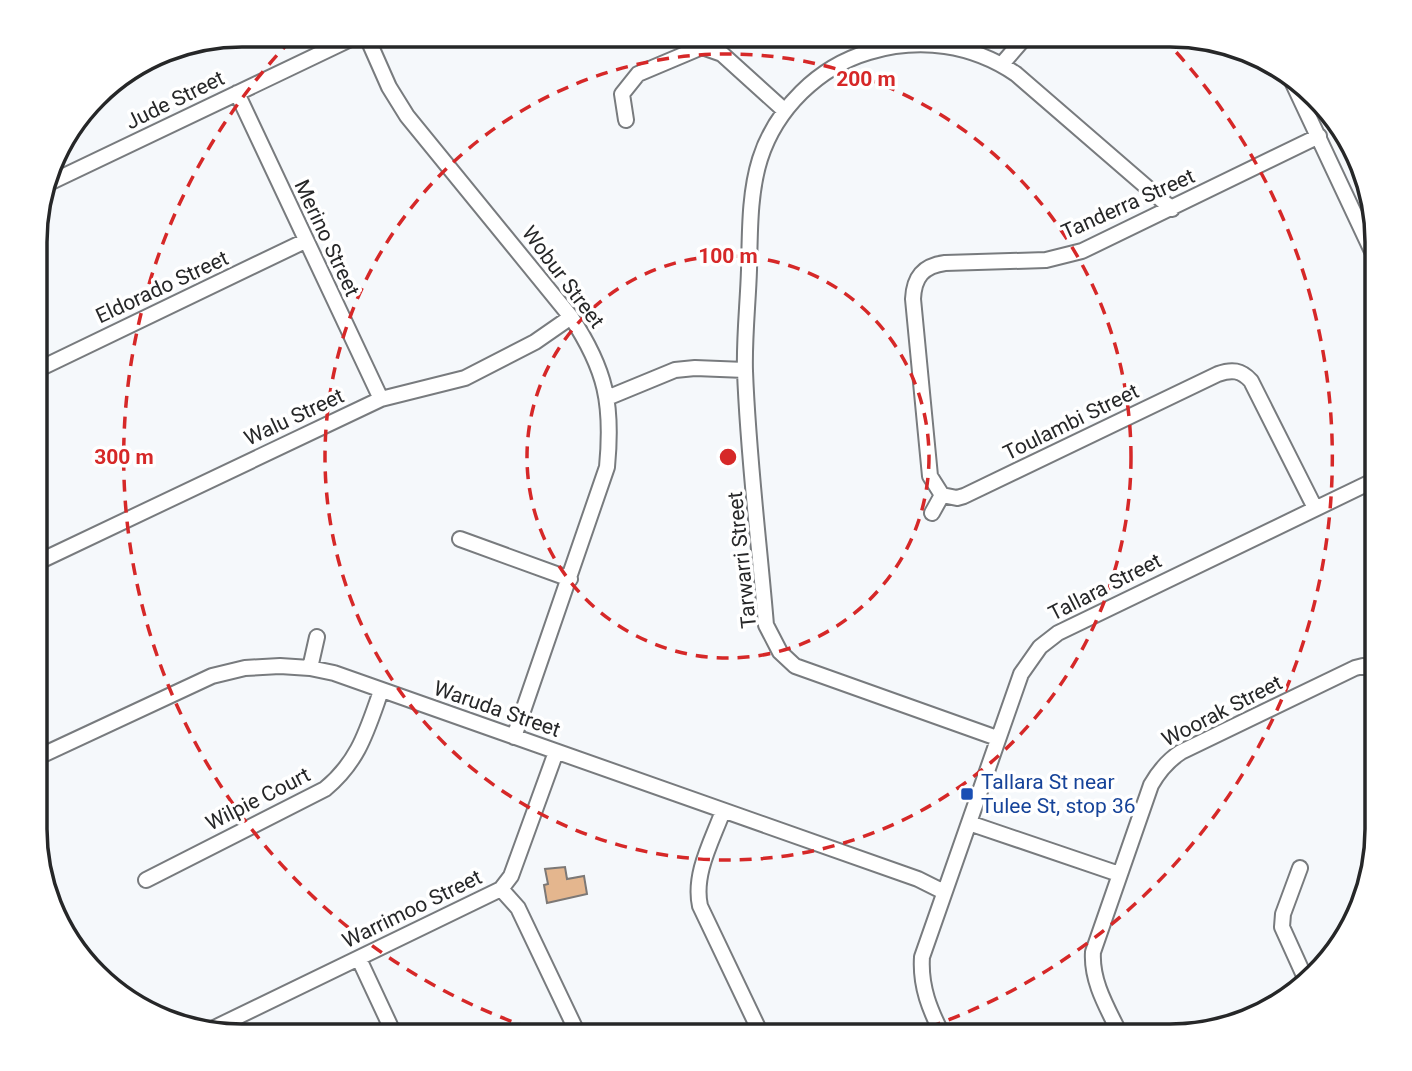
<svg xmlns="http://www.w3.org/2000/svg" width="1412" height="1071" viewBox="0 0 1412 1071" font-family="Roboto,sans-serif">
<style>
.building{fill:#e4b68e;stroke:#7c7876;stroke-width:2}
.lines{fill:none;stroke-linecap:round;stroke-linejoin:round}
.minor-casing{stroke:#787b7e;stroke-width:18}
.path{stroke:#8e9092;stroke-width:2.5;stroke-dasharray:5 5;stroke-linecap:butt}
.minor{stroke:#fff;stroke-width:14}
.ring{fill:none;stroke:#d62828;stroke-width:3.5;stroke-dasharray:12 9}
.transit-dot{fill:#1a4fb4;stroke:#fff;stroke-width:2.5}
.labels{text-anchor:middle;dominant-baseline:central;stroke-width:7;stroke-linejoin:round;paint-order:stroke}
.street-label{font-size:21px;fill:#262728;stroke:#fff}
.transit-label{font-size:21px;fill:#164399;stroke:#fff;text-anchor:start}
.rim{fill:none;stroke:#262728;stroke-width:3.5}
.centre{fill:#d62828;stroke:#fff;stroke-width:3.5}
.ring-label{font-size:21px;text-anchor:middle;font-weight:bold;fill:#d62828;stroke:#fff;stroke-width:7;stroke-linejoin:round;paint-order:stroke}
</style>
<rect width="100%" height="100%" fill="#f5f8fb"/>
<path class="building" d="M565 867 567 879 584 876 587 894 547 903 544 885 548 884 545 869Z"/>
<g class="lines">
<defs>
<path id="minor" d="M366 35 389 87 407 116 571 317C606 370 613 404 607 467L514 737
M1002 64 1027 35
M1290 77 1377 262
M237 93 381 399
M626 120 622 94 638 74 702 47 722 54 785 111
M47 184 359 35
M37 370 305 241
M607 398 675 370 695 368 745 370
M942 495 930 476 913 299C914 277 923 266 945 263L1046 260 1082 251 1319 136
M942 495 957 498 964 496 1218 374C1232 369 1241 370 1251 381L1315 508
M932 513 942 495
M460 539 570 579
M36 563 381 399 465 378 535 342 571 317
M310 668 317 637
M997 738 795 666 780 652 766 625C759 541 748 456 745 371 744 338 748 303 749 270 750 234 749 194 760 159 776 109 818 67 869 52 920 37 972 44 1016 74L1172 209
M36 758 212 676 245 668 280 666 310 668 334 673 918 879 944 892
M723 811C712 841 693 874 700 906L762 1036
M969 823 1119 874
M1300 868 1283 914 1282 927 1306 980
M146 880 325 789C359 761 367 730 381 691
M501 889 518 908 579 1036
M359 959 395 1036
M208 1031 501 889 511 876 556 752
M943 1036C930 1010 920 987 922 957L1021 674 1040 647 1058 633 1377 479
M1121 1036C1108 1009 1091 982 1093 952L1151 785C1159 771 1167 761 1181 752L1355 668 1363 666 1377 669"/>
</defs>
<use href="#minor" class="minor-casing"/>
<path class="path" d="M1354 180 1362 177"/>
<use href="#minor" class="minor"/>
</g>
<g class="ring">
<circle cx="728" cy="457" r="201"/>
<circle cx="728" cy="457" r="403"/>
<path d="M551 1035A604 604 0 0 1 294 37M1162 37A604 604 0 0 1 905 1035"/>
</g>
<rect class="transit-dot" x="960" y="787" width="14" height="14" rx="3.5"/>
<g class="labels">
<g class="street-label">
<text transform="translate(175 100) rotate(-26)">Jude Street</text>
<text transform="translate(1128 204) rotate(-24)">Tanderra Street</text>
<text transform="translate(327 238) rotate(65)">Merino Street</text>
<text transform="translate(563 277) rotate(53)">Wobur Street</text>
<text transform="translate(162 287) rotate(-25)">Eldorado Street</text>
<text transform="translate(294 417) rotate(-25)">Walu Street</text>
<text transform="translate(1071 422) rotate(-26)">Toulambi Street</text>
<text transform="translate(742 560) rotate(-96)">Tarwarri Street</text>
<text transform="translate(1105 587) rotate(-27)">Tallara Street</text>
<text transform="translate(497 709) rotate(19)">Waruda Street</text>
<text transform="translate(1222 711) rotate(-27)">Woorak Street</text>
<text transform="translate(258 799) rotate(-27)">Wilpie Court</text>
<text transform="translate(412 909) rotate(-26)">Warrimoo Street</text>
</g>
<g class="transit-label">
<text x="981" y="782">Tallara St near<tspan x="981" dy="24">Tulee St, stop 36</tspan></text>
</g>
</g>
<path d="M0 0H1412V1071H0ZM242 47H1170A195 195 0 0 1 1365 242V829A195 195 0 0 1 1170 1024H242A195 195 0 0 1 47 829V242A195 195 0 0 1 242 47Z" fill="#fff" fill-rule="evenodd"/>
<path class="rim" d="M242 47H1170A195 195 0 0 1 1365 242V829A195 195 0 0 1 1170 1024H242A195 195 0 0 1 47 829V242A195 195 0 0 1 242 47Z"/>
<circle cx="728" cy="457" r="10" class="centre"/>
<g class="ring-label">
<text x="866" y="86">200 m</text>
<text x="728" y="263">100 m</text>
<text x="124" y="464">300 m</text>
</g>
</svg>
